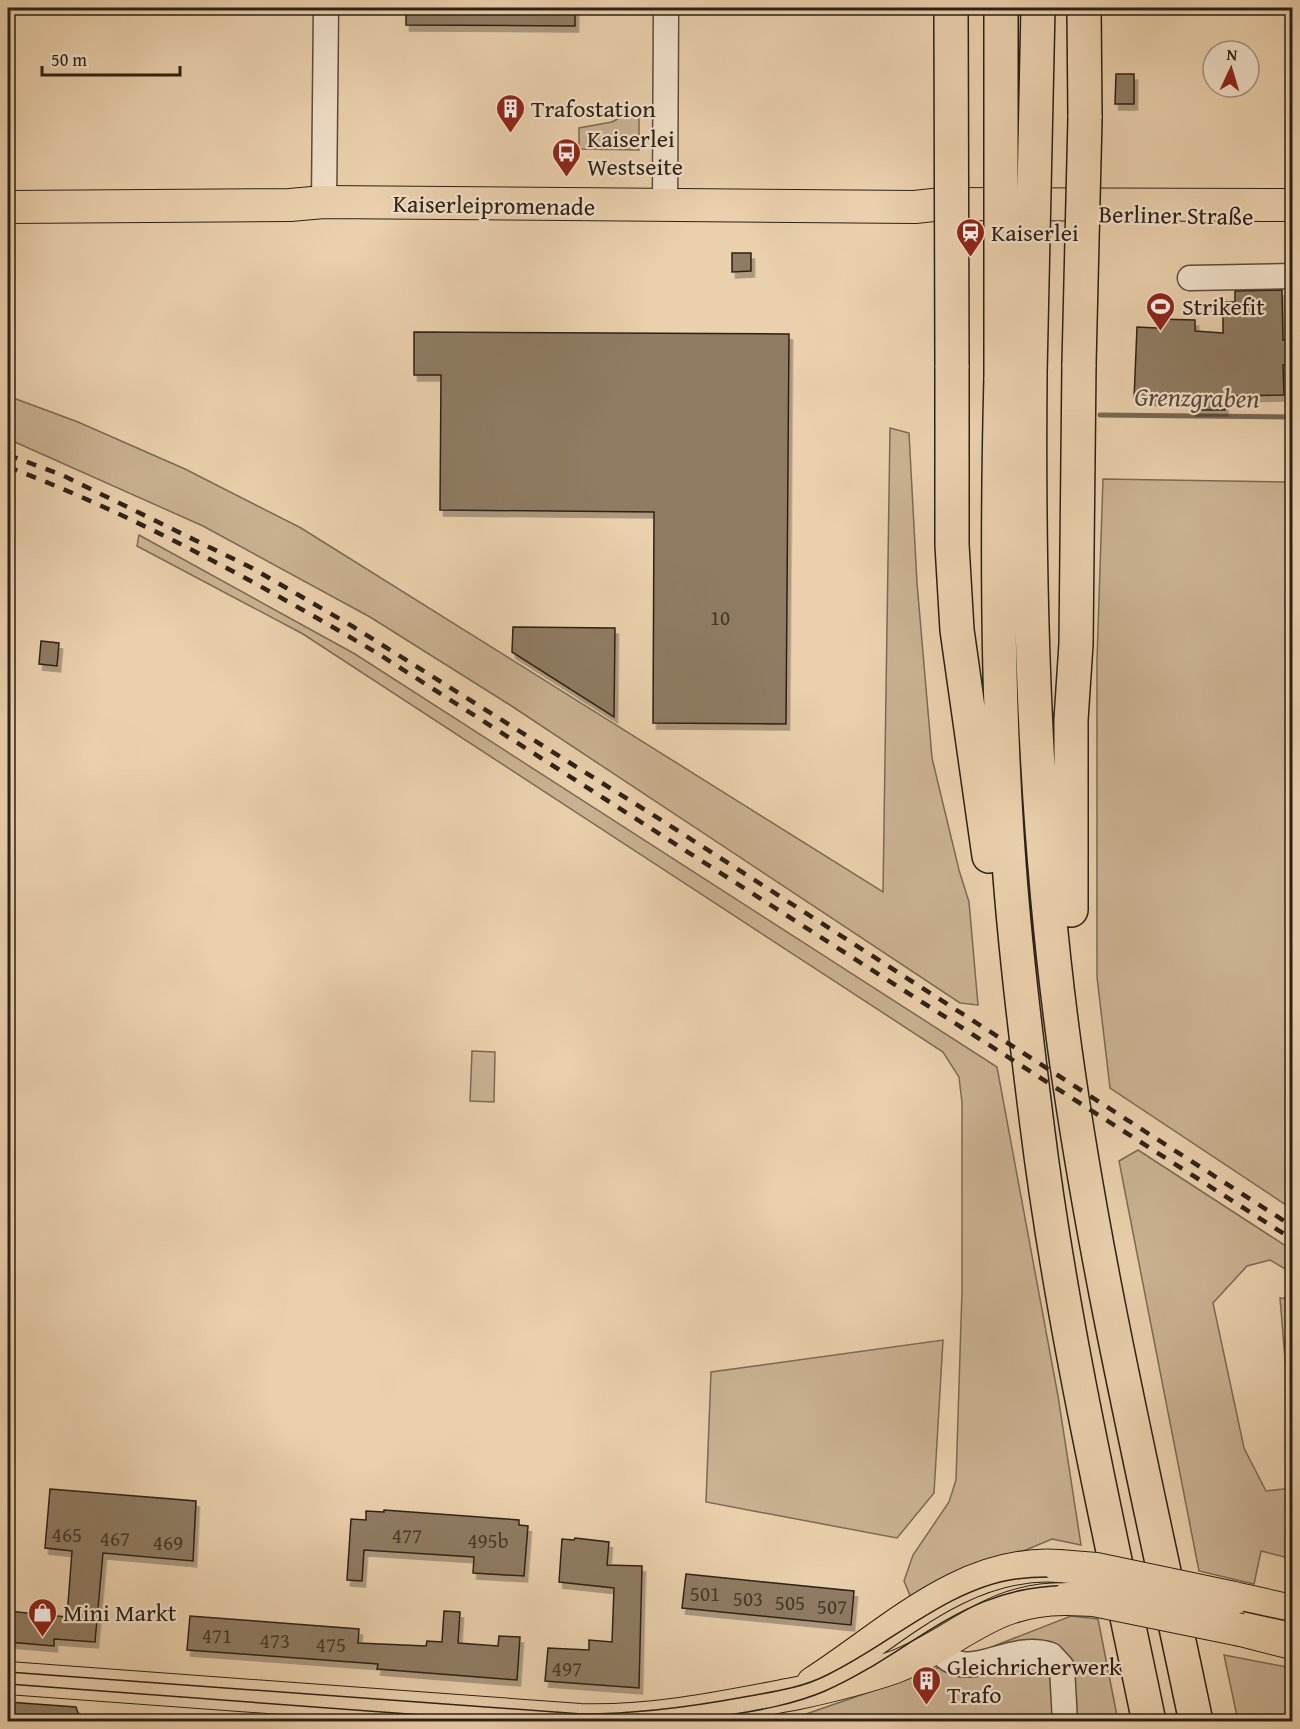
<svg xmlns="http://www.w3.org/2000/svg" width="1300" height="1729" viewBox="0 0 1300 1729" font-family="'Gentium Book Plus',serif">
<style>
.green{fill:#cab292;stroke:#7b6a54;stroke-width:1.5}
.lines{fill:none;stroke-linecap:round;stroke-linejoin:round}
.stream{stroke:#776651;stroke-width:5}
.building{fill:#8f7c64;stroke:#2c2116;stroke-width:1.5;filter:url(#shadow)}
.minor-casing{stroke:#5c4d3c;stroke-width:27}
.major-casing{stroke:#2c2116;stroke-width:34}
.highway-casing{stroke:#2c2116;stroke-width:36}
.minor{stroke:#f1e0c9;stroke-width:24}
.major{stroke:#ead0ac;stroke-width:32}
.highway{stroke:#ead0ac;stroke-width:33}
.tram{stroke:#2c2116;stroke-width:1.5}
.rail{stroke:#2c2116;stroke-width:4.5;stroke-dasharray:10 10;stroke-linecap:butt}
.major-bridge-casing{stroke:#2c2116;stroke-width:34;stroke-linecap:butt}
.highway-bridge-casing{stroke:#2c2116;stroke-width:36;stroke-linecap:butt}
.major-bridge{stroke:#ead0ac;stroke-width:32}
.highway-bridge{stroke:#ead0ac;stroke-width:33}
.labels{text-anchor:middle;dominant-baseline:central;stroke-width:4.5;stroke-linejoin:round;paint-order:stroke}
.number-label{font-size:21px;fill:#45382a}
.poi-label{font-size:24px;fill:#2c2116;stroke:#f1e0c9;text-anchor:start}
.street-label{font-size:24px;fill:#2c2116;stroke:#f1e0c9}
.water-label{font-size:26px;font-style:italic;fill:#584939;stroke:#f1e0c9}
</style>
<defs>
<filter id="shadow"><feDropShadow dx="3.5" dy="6" stdDeviation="0" flood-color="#0004"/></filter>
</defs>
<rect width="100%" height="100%" fill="#ead0ac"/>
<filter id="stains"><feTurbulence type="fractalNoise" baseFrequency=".00333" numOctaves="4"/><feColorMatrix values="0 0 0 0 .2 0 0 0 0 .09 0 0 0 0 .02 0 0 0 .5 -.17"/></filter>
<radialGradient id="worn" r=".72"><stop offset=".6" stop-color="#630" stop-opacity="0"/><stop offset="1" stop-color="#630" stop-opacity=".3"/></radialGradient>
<path class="green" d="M627 114H639V150L579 149V128L612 122Z
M8 396 78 422 185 469 301 528 883 892 890 428 909 433 917 583 932 758 959 870 969 902 978 1005 960 1003 510 705 370 617 203 526 8 439Z
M1103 479 1292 482V1209L1110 1088 1097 977V660Z
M139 535 355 654 997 1067 1058 1396 1081 1545 1052 1539 911 1598 904 1581 913 1555 949 1502 956 1480 962 1291V1103L959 1077 943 1052 303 634 137 546Z
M472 1051 495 1052 494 1102 470 1101Z
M1138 1150 1292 1250V1273L1270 1260 1247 1266 1213 1303 1244 1448 1266 1491 1292 1488V1559L1261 1551 1254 1584 1199 1571 1119 1161Z
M1280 1298 1292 1299V1444Z
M943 1340 934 1493 897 1538 706 1502 711 1372Z
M1071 1616 1098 1619 1118 1721 783 1722 930 1671Z
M1224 1655 1292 1668V1721H1238Z"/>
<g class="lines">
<path class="stream" d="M1100 415 1292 417"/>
</g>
<path class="building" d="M406 8H575V26L406 25Z
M1116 74H1134V104H1115Z
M732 253H751V271L732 272Z
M1282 290 1283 340H1291L1293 347V365H1283L1284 395 1223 396 1225 410H1192V401L1134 399 1137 327 1157 328V319L1195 320V331L1223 333V302H1235V291Z
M414 332 789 334 786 724 653 723 654 512 440 510 441 375H414Z
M513 627 615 628 614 717 512 652Z
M41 641 59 643 57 666 39 664Z
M50 1489 196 1501 193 1561 103 1553 95 1642 54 1639V1646L8 1642V1611L67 1617 72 1551 45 1548Z
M384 1510 519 1520V1525L528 1526 524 1576 473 1573 474 1557 364 1550 362 1581 347 1580 351 1519 366 1520V1511L384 1512Z
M575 1538 609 1542 607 1565 642 1566 639 1688 545 1681 548 1648 589 1650V1640L612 1642 614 1588 559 1582 562 1539 574 1540Z
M686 1574 854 1591 851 1625 682 1608Z
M444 1611 460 1612 458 1643 498 1646 499 1636 520 1637 517 1680 377 1669 378 1664 187 1650 190 1616 359 1629 358 1643 426 1646 427 1641 442 1642Z
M8 1702 76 1707 81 1722H8Z"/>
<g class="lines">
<defs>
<path id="minor" d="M324 202 326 8
M665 206 666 8
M1190 278 1292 276
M935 1646C967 1690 1004 1640 1051 1655L1062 1667 1065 1722"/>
<path id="major" d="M8 207 290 205 324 202 915 207 942 204 1292 205
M1234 1598 1292 1611
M1241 1630 1292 1643
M8 1678 580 1720C655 1722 725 1707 798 1693 831 1686 863 1678 895 1667 960 1642 989 1598 1067 1599
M813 1683C888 1635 963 1559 1059 1566"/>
<path id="highway" d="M1084 8 1085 118
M952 365V545L957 630 989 856
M1030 373C1028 597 1034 821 1064 1043 1095 1271 1149 1496 1196 1722
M1001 377C997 529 997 682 1007 834 1013 931 1025 1029 1037 1125 1062 1326 1108 1524 1149 1722
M1071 910V720L1076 644 1079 364"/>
</defs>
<use href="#minor" class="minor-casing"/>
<use href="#major" class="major-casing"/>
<use href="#highway" class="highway-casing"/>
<use href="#minor" class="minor"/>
<use href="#major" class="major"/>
<use href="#highway" class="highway"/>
<path class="tram" d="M8 1672 582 1714C638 1714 690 1707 744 1697 772 1692 802 1688 827 1675 888 1646 949 1588 1016 1579 1068 1572 1118 1584 1168 1595 1210 1604 1251 1613 1292 1622
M8 1684 516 1722
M691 1722C736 1713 783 1709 825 1691 916 1651 968 1580 1078 1586"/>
<path class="rail" d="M8 455 62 475 252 568 352 626 669 825 1292 1226
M8 467C135 515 260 584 377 653L1292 1239"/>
<defs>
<path id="major-bridge" d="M1059 1566 1096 1569 1234 1598
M1067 1599 1094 1600 1241 1630"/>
<path id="highway-bridge" d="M951 8 952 365
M1079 364 1085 118
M1030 373 1038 8
M1001 377V8"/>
</defs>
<use href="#major-bridge" class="major-bridge-casing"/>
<use href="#highway-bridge" class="highway-bridge-casing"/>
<use href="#major-bridge" class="major-bridge"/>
<use href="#highway-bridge" class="highway-bridge"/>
</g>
<defs>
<symbol id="building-pin" viewBox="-11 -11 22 30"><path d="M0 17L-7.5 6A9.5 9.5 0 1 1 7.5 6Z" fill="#8f2418" stroke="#f1e0c9"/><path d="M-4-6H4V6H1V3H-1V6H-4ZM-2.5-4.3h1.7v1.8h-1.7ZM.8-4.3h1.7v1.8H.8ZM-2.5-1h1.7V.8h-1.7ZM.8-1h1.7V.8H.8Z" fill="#fff"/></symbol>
<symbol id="bus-pin" viewBox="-11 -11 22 30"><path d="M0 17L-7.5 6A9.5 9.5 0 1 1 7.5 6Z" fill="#8f2418" stroke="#f1e0c9"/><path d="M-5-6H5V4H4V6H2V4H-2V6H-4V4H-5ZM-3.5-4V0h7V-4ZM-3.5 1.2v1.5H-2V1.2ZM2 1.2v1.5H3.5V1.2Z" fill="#fff"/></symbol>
<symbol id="station-pin" viewBox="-11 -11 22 30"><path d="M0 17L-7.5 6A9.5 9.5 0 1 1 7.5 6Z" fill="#8f2418" stroke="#f1e0c9"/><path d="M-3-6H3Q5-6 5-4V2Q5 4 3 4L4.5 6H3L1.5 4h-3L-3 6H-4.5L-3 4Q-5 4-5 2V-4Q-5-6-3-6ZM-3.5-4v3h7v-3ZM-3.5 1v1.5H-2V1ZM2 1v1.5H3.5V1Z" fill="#fff"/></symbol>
<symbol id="stadium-pin" viewBox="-11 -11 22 30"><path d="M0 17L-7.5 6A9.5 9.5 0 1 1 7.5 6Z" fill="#8f2418" stroke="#f1e0c9"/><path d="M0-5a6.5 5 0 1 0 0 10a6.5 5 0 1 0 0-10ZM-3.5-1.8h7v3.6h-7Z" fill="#fff"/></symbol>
<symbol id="shop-pin" viewBox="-11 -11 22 30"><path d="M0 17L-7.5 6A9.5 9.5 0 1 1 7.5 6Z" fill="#8f2418" stroke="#f1e0c9"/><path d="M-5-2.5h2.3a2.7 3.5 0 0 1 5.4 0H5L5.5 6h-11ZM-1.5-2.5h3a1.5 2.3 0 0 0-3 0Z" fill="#fff"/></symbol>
</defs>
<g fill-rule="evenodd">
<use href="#building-pin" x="494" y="92" width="33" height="45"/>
<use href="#bus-pin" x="550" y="136" width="33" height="45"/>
<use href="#station-pin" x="954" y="216" width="33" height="45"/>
<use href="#stadium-pin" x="1144" y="290" width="33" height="45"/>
<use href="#shop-pin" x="26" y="1596" width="33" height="45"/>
<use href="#building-pin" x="910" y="1664" width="33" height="45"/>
</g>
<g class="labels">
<g class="number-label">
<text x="720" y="617">10</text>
<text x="67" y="1534">465</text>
<text x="407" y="1535">477</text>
<text x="115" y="1538">467</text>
<text x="488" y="1540">495b</text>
<text x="168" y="1542">469</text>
<text x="705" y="1593">501</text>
<text x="748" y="1598">503</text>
<text x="790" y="1602">505</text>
<text x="832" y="1606">507</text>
<text x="217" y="1635">471</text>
<text x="275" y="1640">473</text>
<text x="331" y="1644">475</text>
<text x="567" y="1668">497</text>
</g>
<g class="poi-label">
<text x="531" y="108">Trafostation</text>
<text x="587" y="138">Kaiserlei<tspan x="587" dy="28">Westseite</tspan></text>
<text x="991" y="232">Kaiserlei</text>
<text x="1182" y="306">Strikefit</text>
<text x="63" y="1612">Mini Markt</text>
<text x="947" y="1666">Gleichricherwerk<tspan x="947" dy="28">Trafo</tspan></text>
</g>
<g class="street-label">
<text transform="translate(494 205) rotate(1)">Kaiserleipromenade</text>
<text transform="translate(1176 215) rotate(1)">Berliner Straße</text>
</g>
<g class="water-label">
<text transform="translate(1197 397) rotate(1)">Grenzgraben</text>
</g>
</g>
<rect width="1300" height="1729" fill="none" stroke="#ead0ac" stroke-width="30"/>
<rect x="9" y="9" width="1282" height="1711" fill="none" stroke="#2c2116" stroke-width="3"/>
<rect x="15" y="15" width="1270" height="1699" fill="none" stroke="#2c2116" stroke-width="1.5"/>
<g transform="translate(1231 69) rotate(4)"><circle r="28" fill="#f1e0c9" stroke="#a29481" stroke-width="1.5"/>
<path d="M0-4.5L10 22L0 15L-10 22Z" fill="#8f2418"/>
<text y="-9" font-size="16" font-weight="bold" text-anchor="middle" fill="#2c2116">N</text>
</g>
<path d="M42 66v9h138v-9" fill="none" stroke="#2c2116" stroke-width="3"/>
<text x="51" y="66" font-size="18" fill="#2c2116" stroke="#f1e0c9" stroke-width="4.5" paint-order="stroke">50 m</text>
<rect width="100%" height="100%" filter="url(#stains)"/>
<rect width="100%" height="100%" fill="url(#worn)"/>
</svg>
